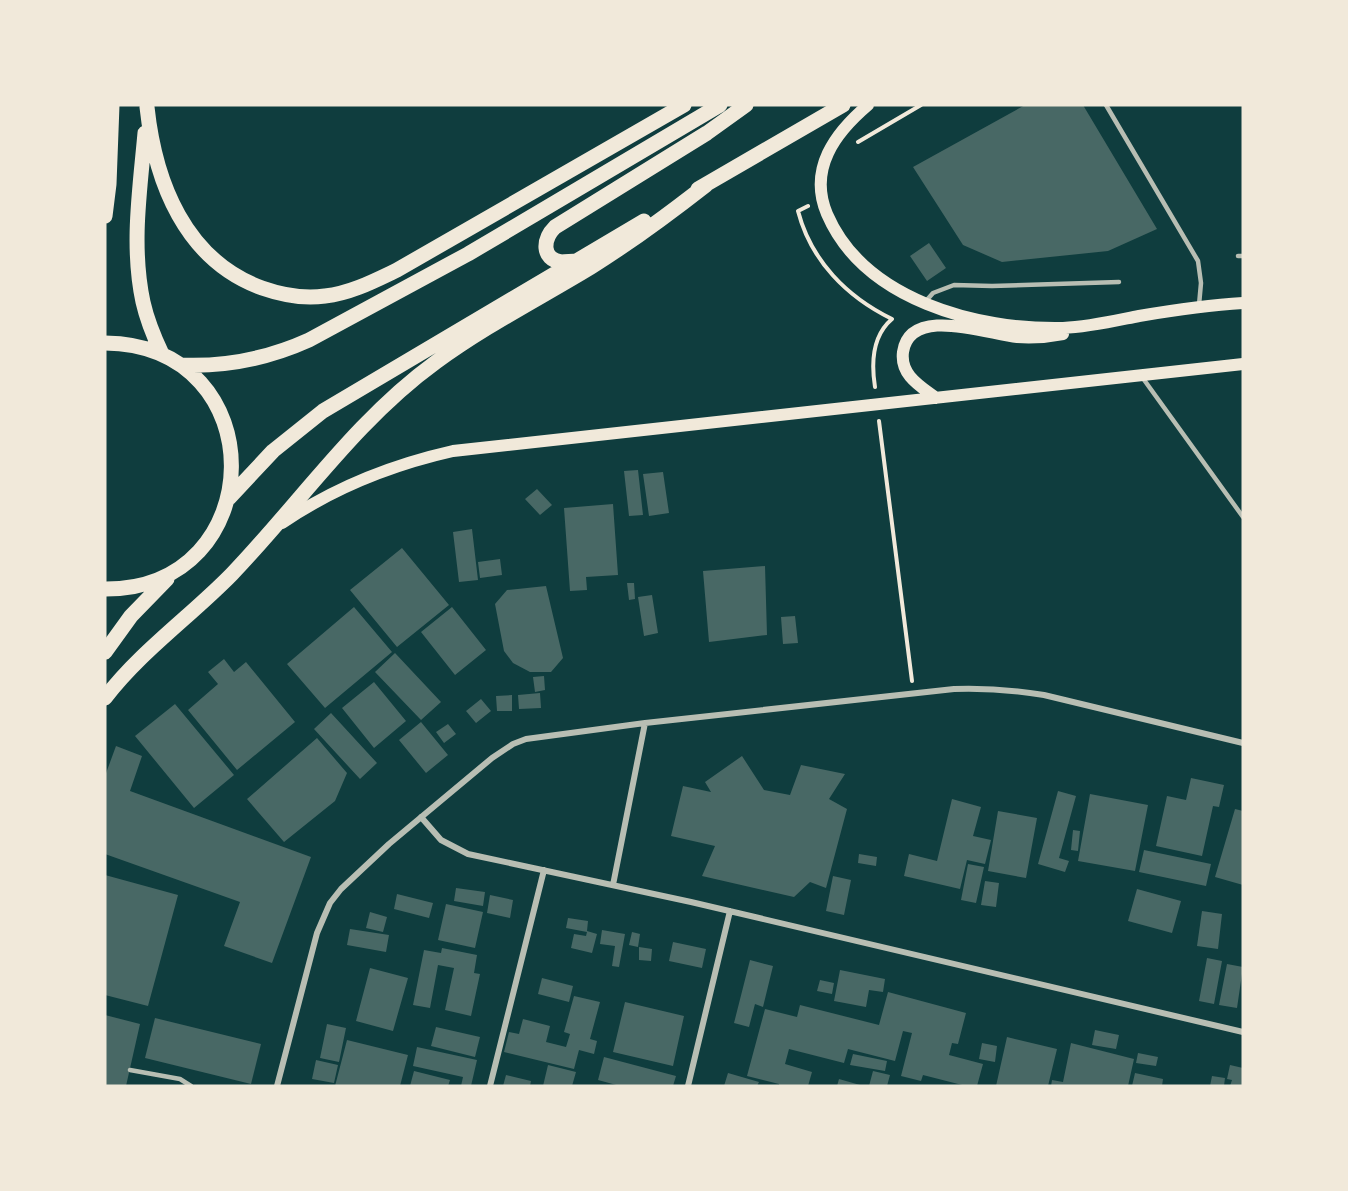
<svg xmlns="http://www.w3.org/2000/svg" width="1348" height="1191" viewBox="0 0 1348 1191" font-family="Karla,sans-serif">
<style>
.building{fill:#486865}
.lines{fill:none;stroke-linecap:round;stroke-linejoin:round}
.path{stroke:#f1e9da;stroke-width:4}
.service{stroke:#b8beb3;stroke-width:4.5}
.minor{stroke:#b8beb3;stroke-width:6}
.secondary{stroke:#f1e9da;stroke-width:12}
.primary{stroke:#f1e9da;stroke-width:15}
</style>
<rect width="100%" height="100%" fill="#0f3d3e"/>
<path class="building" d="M1025 105H1083L1157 229 1108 251 1002 262 963 245 913 167Z
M929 243 946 268 927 281 910 256Z
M638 470 643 515 629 516 624 471Z
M663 472 669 513 649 516 643 474Z
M537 489 552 505 540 515 525 499Z
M613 504 618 575 586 577 587 590 570 591 564 508Z
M472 529 478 580 459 582 453 532Z
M402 548 449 605 397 647 350 590Z
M500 559 502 575 480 578 478 562Z
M765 566 767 635 709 642 703 571Z
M627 583H634L635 599 629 600Z
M546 586 563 658 551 672H530L513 663 504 651 495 604 507 590Z
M652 595 658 633 644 636 638 597Z
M354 607 392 652 325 708 287 664Z
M452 607 486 650 455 675 421 632Z
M795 616 798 643 783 644 781 617Z
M395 653 441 702 421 720 375 672Z
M224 659 234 672 246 662 295 722 237 770 188 710 218 684 208 672Z
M544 676 545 690 535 692 533 677Z
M374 682 406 721 374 748 342 708Z
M540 693 541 708 519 709 518 695Z
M512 695V711H497L496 696Z
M481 699 491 711 476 723 466 711Z
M175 704 234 775 194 808 135 736Z
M331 713 377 763 360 779 314 729Z
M421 722 448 755 426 773 399 740Z
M448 724 456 734 444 743 436 732Z
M317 738 347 773 335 801 284 842 247 799Z
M116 746 142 756 130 791 311 857 272 963 224 946 240 902 105 854V776Z
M742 756 764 790 790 795 801 765 845 774 829 799 847 809 826 888 810 882 794 897 702 876 715 846 671 836 683 786 711 792 705 782Z
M1191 778 1224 785 1219 807 1213 806 1202 856 1156 846 1167 796 1186 800Z
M1058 791 1076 796 1059 858 1069 861 1065 872 1038 864Z
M1090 794 1148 805 1135 871 1078 861Z
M952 799 981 807 973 836 991 840 985 864 967 860 960 889 904 876 909 854 937 861Z
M1235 809 1243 811V885L1215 877Z
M998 811 1037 818 1026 878 988 871Z
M1073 830 1080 831 1078 851 1071 850Z
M1144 850 1211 864 1206 886 1139 872Z
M859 854 877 857 876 866 858 863Z
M968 864 984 867 976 903 961 900Z
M105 875 178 895 148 1006 105 995Z
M833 876 851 880 844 915 826 911Z
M985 881 999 883 996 907 981 905Z
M456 888 485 892 483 906 454 901Z
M1137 889 1181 901 1172 933 1128 921Z
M397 894 433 903 429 918 394 909Z
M490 895 513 900 510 918 487 913Z
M446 904 483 912 475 948 438 940Z
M1202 911 1222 914 1218 949 1197 946Z
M370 912 387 917 383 932 366 928Z
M568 918 588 921 587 931 597 934 592 953 571 948 574 934 586 936 587 932 566 928Z
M350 929 389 935 386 952 347 945Z
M602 930 625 934 619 967 612 966 615 946 600 944Z
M632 932 640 934 638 947 629 945Z
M673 942 706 949 702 968 669 961Z
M639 947 652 949 651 961 639 960Z
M442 948 477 955 474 973 480 974 471 1016 445 1010 454 968 438 965 430 1008 413 1005 424 950 441 953Z
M1207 958 1222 961 1214 1004 1199 1001Z
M750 960 773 966 763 1007 755 1004 749 1027 734 1023Z
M1227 964 1243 967 1237 1008 1219 1005Z
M370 968 408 978 393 1031 356 1021Z
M840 970 885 979 883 992 869 990 866 1007 834 1001Z
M542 978 573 986 569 1002 538 994Z
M820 980 834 983 832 994 817 991Z
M888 992 966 1013 958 1044 952 1043 949 1055 983 1064 977 1086H966L923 1075 921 1081 901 1076 912 1033 903 1031 895 1061 848 1049 844 1063 789 1049 785 1064 812 1072 808 1086H779V1084L747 1076 765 1009 797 1017 800 1005 879 1025Z
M574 996 600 1002 590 1039 597 1041 594 1054 579 1050 574 1069 504 1052 509 1032 519 1034 523 1019 550 1026 546 1042 566 1047 570 1034 564 1032Z
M625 1002 684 1016 673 1066 613 1052Z
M105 1015 140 1024 126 1086H105Z
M155 1018 261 1044 251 1084 145 1058Z
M327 1024 346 1028 339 1062 320 1058Z
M436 1027 480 1037 475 1057 431 1046Z
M1095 1030 1119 1035 1116 1049 1092 1045Z
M1007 1037 1057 1049 1048 1086H996Z
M347 1040 408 1055 400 1086H335Z
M982 1043 997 1046 995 1062 979 1059Z
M1071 1043 1134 1059 1128 1086H1051L1052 1080 1063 1082Z
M417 1047 477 1060 471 1086H461L463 1077 413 1066Z
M1138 1053 1158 1057 1156 1066 1136 1063Z
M853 1054 887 1061 885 1071 850 1065Z
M604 1057 676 1076 673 1086H620L598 1080Z
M316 1060 338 1065 334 1083 312 1079Z
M548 1065 576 1072 572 1086H543Z
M1230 1065 1243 1068V1086H1230L1232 1080 1227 1079Z
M414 1071 450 1080 448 1086H410Z
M873 1071 890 1075 887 1086H869Z
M728 1073 759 1082 757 1086H724Z
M1135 1073 1163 1079 1162 1086H1132Z
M506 1075 531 1081 530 1086H503Z
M1212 1076 1225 1078 1224 1086H1210Z
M839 1079 860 1085V1086H837Z"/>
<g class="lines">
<path class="path" d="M858 142 921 105
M808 206 798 211C811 261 847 297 892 319 872 336 871 362 875 387
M879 421 912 681"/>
<path class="service" d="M1106 105 1198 261 1201 283 1199 305
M1238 256H1243
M926 301 933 293 954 285 992 286 1119 282
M1142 377 1243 517
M130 1070 180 1079 191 1086"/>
<path class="minor" d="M421 817 441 840 468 854 691 902 1243 1032
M613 885 645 723
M277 1086 317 933 330 903 341 889 389 844 492 758 513 744 526 739 645 723 954 689C985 688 1014 690 1044 695L1243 743
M490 1086 544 870
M688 1086 730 911"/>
<path class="secondary" d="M868 105C835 133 808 169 827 214 864 300 977 330 1063 328 1089 327 1114 321 1139 316 1174 310 1208 305 1243 303
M936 398C920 386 900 375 903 352 910 305 987 334 1017 337 1032 338 1048 337 1063 334
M282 523C335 487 391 465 453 451L1243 364"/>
<path class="primary" d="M147 107C155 182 185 260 262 288 282 295 304 299 325 296 351 293 374 281 397 270L684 105
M145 133C140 189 131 246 143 302 147 320 154 337 162 354
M698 189 843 105
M105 216 109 184 112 105
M577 261C572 261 566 262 561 262 541 259 543 239 555 227L707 133 746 105
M105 343C276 345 271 590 105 589
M181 365C227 367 267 359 309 340L468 254 720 105
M229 498 273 451 323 411 644 221
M105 652 131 616 167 579
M105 698C141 651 191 616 232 574 300 503 356 420 436 362 485 326 540 298 591 267 631 242 669 214 706 185"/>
</g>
<rect width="1348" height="1191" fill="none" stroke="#f1e9da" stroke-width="213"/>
</svg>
